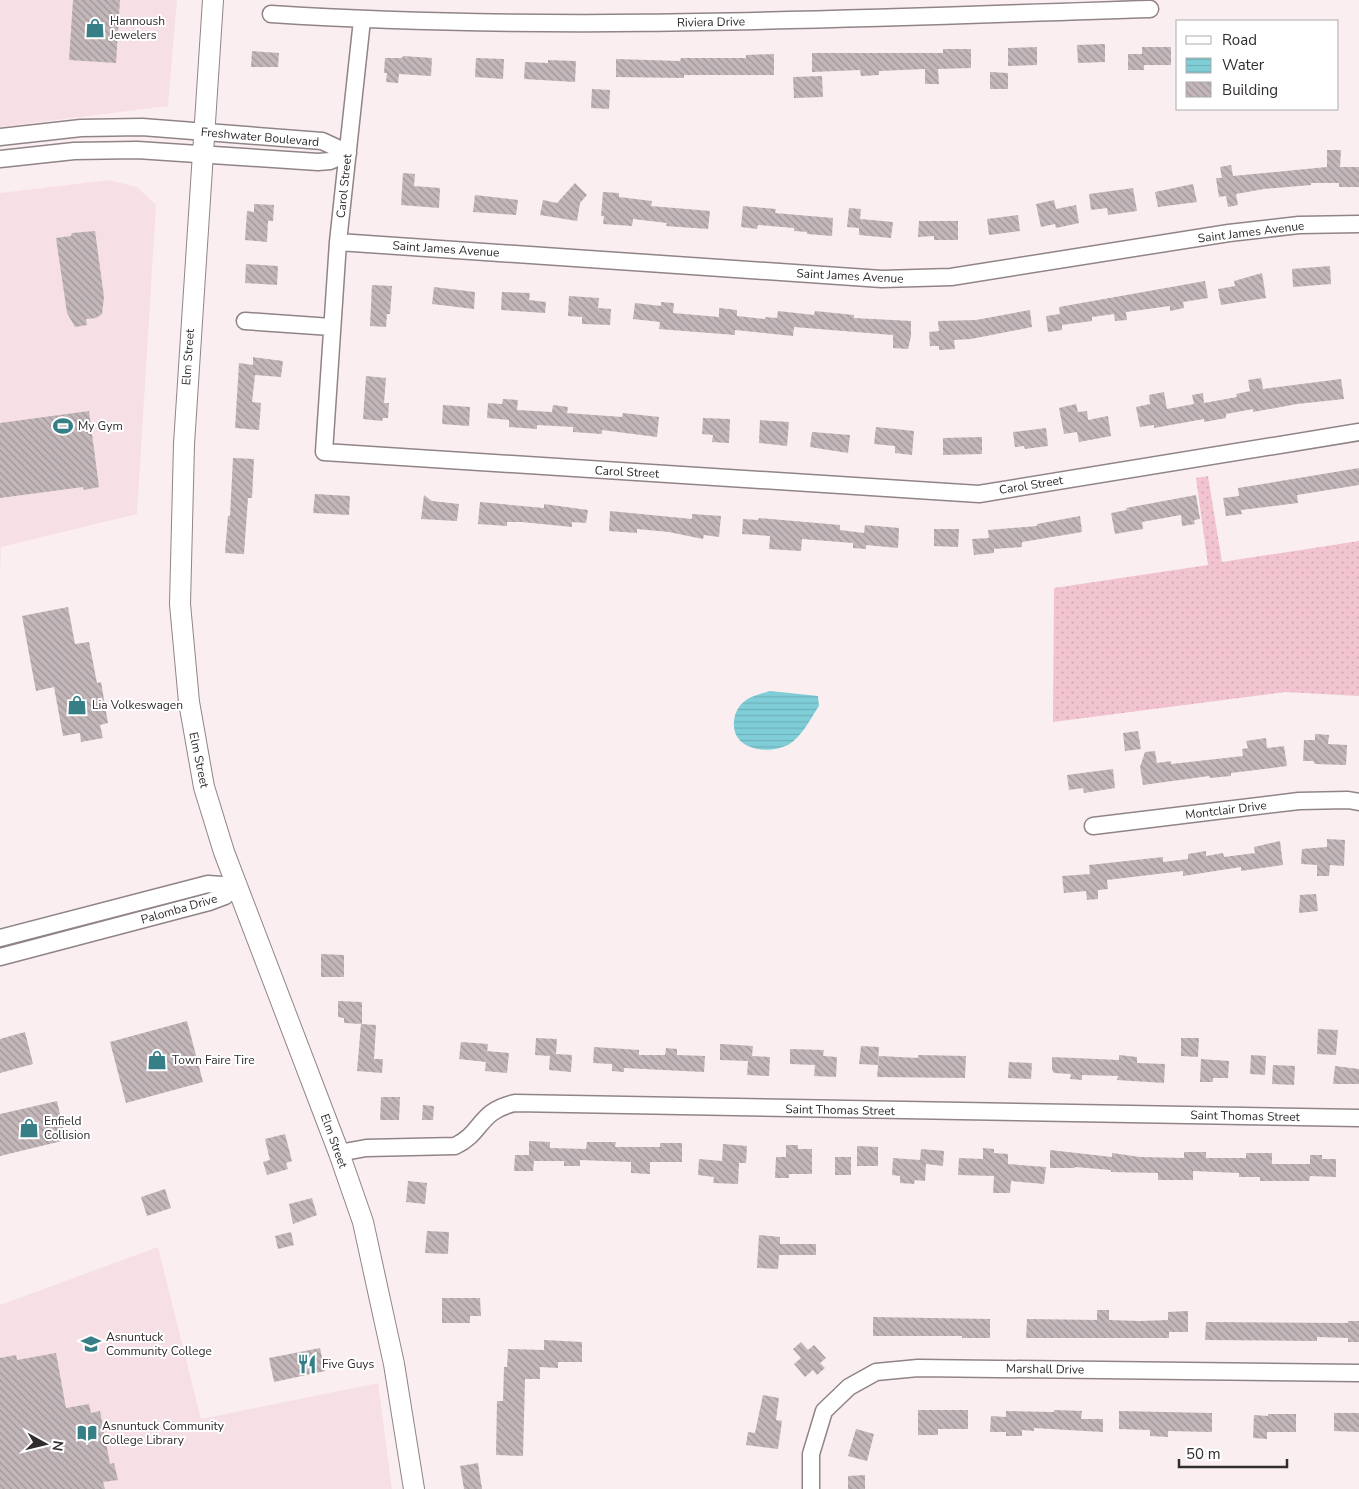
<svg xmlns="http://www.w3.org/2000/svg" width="1359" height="1489" viewBox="0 0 1359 1489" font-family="'Nunito Sans',sans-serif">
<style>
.built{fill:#f6e0e5}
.grass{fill:url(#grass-dots)}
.water{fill:url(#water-rules)}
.building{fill:url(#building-back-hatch)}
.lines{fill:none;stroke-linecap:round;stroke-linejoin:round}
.minor-casing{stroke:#908487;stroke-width:19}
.major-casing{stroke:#908487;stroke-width:22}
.minor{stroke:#fff;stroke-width:16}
.major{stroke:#fff;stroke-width:20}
.labels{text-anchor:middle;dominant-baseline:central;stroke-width:4;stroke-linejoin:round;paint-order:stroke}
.poi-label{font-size:12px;fill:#312c2d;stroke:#fff;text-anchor:start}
.street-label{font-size:12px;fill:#312c2d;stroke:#fff}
</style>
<defs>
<pattern id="grass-dots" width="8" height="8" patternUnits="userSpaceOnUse" patternTransform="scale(1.25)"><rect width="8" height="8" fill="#f2c4cf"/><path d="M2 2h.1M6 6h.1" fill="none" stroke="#d0a9b2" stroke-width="1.8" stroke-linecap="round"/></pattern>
<pattern id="water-rules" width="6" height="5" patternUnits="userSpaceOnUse" patternTransform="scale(1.25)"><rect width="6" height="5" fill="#7fced7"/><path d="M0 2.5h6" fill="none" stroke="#6eb1b9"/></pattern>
<pattern id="building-back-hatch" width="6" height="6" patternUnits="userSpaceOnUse" patternTransform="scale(1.25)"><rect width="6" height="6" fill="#c3b7ba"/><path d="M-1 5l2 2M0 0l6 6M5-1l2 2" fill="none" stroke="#9f9598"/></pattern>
</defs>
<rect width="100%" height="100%" fill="#faeef0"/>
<path class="built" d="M0 0H177L168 106 0 127Z
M109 180 137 187 156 205 137 514 1 547 0 573V193Z
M158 1247 201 1419 378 1383 392 1489H0V1305Z"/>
<path class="grass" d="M1208 476 1222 562 1359 541V696L1285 692 1053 722 1054 588 1208 565 1196 478Z"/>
<path class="water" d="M770 691 818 696 819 706C810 719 802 737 788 745 767 755 731 750 734 721 735 713 738 706 745 701 751 696 761 694 770 691Z"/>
<path class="building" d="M73 0H120L116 63 69 60Z
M1105 44V62L1078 63 1077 45Z
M1037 47V65L1008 66V48Z
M1142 47H1171V65H1144V70H1128V54H1142Z
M943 49H971V68L938 69 939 84H925V69L879 71V75L861 76 860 70 812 72V53H943Z
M252 51 279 53 278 67H251Z
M774 54V75H684V78L616 77V59L680 61 681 58H746V55Z
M403 56 432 58 431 76 399 74 398 83 386 82 387 73H384L385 58H402Z
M476 58 504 59 503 79 475 77Z
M548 60 576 61 575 82 524 79 525 62 548 63Z
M990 72 1008 73V89H990Z
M822 76 823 97 794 98 793 77Z
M592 89 610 90 609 109 591 108Z
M1327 150H1341L1340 167H1359V187H1339V183H1311V185L1264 189 1236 194 1238 205 1228 207 1226 196 1219 197 1216 178H1222L1220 167 1231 165 1233 176 1327 167Z
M403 173 415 174 414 186 440 188 439 208 401 205Z
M575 183 587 195 580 203 577 221 540 215 543 200 557 203Z
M1193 184 1197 202 1158 207 1155 192Z
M1133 188 1137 211 1108 215 1107 208 1091 210 1089 194Z
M603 192 619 193V197L652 201 651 206 710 211 708 229 666 226 667 223 633 219 632 226 603 224 604 216H601Z
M475 195 518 200 516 215 473 212Z
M1054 200 1056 209 1076 205 1079 223 1056 228 1055 224 1041 227 1036 204Z
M254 204 274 205 273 221H268L267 242 245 240 247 211 254 212Z
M743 206 776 209 775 213 833 218 832 236 807 234V232L794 231V228L758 225 757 229 741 227Z
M849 208 861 209 860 219 893 222 891 238 859 235V228L847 227Z
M1018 215 1020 231 989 235 987 219Z
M919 221H958V240H934V236L918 237Z
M95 231 104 297 102 314 96 318 86 319 87 325 75 327 67 313 56 238 71 236 72 233Z
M246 264 278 266 277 285 245 283Z
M1330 266 1331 284 1293 287 1292 269Z
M1262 273 1266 298 1221 305 1218 289 1235 286 1234 281Z
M1205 281 1208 298 1183 302 1184 308 1170 311V306L1126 312 1127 320 1115 321 1114 314 1092 317V321L1062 325V330L1048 332 1046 316 1060 314 1059 307Z
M372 285 392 286 390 314H387L386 327 370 326Z
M434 287 475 292 474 309 432 304Z
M502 292 530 293 529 300 546 302 545 313 501 310Z
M569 296 599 298 598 308 611 309 610 325 582 324V317L568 316Z
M661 302 674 303 673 313 719 317V308L737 310V316L765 319V317L777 318 778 311 814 315 815 311 854 315V318L911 321V336L908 349 893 348V335L794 327 793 336 735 330V335L659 329 660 322 633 319 635 303 661 306Z
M1030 310 1032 327 971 339 954 340 955 349 939 350V346H930L929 332 939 331 938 321 976 320Z
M253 357 283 361 281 377 255 375 252 402 261 403 259 430 235 428 239 363 253 365Z
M366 376 386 378 384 403H389L388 418H383L382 421 363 419Z
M1261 378 1263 389 1341 379 1344 399 1297 404 1253 412V409L1226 414V418L1204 422V419L1154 428V425L1140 427 1136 407 1150 404 1149 395 1164 392 1167 409 1194 404 1192 395 1203 393 1204 403 1237 397 1236 394 1250 391 1248 380Z
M503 399 518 400 517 410 552 412 553 405 568 407 567 413 622 417 623 413 659 417 657 437 602 430V434L573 432V427L537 425V429L509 427V420L487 418 488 403 502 404Z
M1076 404 1078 412 1087 411 1088 420 1108 416 1111 436 1079 442 1077 432 1064 434 1059 408Z
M443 405 470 407 469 426 442 424Z
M89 411 99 487 84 490 83 487 0 498V423Z
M703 418 730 419 729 443 712 442 713 435 702 434Z
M760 420 789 422 787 446 759 443Z
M876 427 914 431 912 455 895 453V446L874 444Z
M1046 428 1048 446 1025 449 1024 446 1015 447 1013 432Z
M812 432 850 435 848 453 810 447Z
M982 437V454L943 455V438Z
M233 458 254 459 252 498H248L244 554 225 553 228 516H230Z
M1359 468V485L1297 495 1298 503 1241 510 1242 514 1226 516 1223 498 1239 496 1238 488Z
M315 494 350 496 349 515 313 513Z
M424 495 432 501 459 504 457 521 421 519Z
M1196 495 1200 519 1194 520 1195 524 1182 526 1181 515 1142 522 1143 529 1115 534 1111 513 1127 510 1126 508Z
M480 502 544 508V504L588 510 586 523 572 522V527L522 522H507V526L478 524Z
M610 511 692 519V514L721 516 719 537 704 535 703 539 669 532 637 529V533L609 531Z
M1080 516 1082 532 1022 542V547L994 549V553L974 555 972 539 989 538 988 530 1037 526V524Z
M759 518 840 525V530L864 533 865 525 899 528 898 548 866 545V549L853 548V543L802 539 801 551 769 549 770 536 742 534 743 519 758 520Z
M934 529H959L958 547 934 546Z
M68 607 75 644 89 642 97 683 101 682 108 723 100 725 103 738 81 742 80 733 63 736 54 687 36 691 22 616Z
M1138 731 1141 749 1125 751 1123 733Z
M1315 734 1329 735 1328 744 1347 745 1346 765 1315 764 1313 761H1303L1304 740H1315Z
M1266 738 1267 748 1284 746 1287 766 1231 773V776L1210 778 1209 776 1143 785 1140 767 1145 752 1155 751 1157 763 1171 761V764L1243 756 1242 749 1248 748 1246 741Z
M1113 769 1115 788 1084 793 1083 788 1069 790 1067 775Z
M1327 839 1345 840 1344 866 1330 865 1329 876H1317V865L1301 864 1302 849 1327 847Z
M1280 841 1283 865 1241 871V867L1183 876V871L1107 880 1108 889 1098 890V899L1087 900 1086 891 1064 893 1062 876 1090 874 1089 865 1163 857V862L1188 859V854L1206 851V856L1223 853 1224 857 1255 853 1254 847Z
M1316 894 1318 911 1299 913 1300 895Z
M321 954 344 955V977H321Z
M338 1001 362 1002V1024L344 1023V1018L338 1017Z
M187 1021 203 1082 126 1103 110 1042Z
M361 1024 376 1025 374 1059H383L382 1073 357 1071Z
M1318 1029 1338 1030 1336 1055 1317 1054Z
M25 1032 33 1064 0 1073V1039Z
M536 1038 557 1039 556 1054 572 1055 571 1072 549 1070 550 1056 535 1055Z
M1181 1038H1199L1198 1057 1181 1056Z
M461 1042 488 1044 486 1062 459 1059Z
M720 1044 753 1046 752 1056 770 1057 769 1076 747 1075 748 1061 720 1060Z
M861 1046 879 1047 878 1065 859 1064Z
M594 1047 639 1050V1055H665L666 1048 677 1049V1055L705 1056 704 1072 624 1068V1072L612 1071V1064L593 1063Z
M790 1049 824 1050 823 1056 837 1057 836 1077 814 1076 815 1065 790 1064Z
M487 1051 509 1053 507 1073 485 1071Z
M918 1055 966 1056 965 1078 877 1077 879 1056 918 1058Z
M1119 1055 1137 1057V1063L1165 1064 1164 1083 1117 1080 1118 1076 1082 1075V1080L1070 1079 1071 1074 1054 1073 1052 1070V1057L1119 1060Z
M1251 1055 1266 1056 1265 1075 1250 1074Z
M1201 1059 1229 1061 1228 1078H1213V1082H1200Z
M1009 1062 1032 1063 1031 1079 1008 1078Z
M1273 1065 1295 1066 1294 1085 1272 1084Z
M1335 1066 1359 1069V1084H1333Z
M381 1097H400L399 1120H380Z
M57 1101 66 1140 0 1156V1114Z
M423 1105 434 1106 433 1120H422Z
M285 1134 292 1161 286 1163 288 1169 267 1175 263 1162 270 1160 265 1139Z
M529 1141 550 1142V1148L586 1149 587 1142H616L615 1147H660V1143H682V1162H650V1174L631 1173V1162L580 1160V1166H564V1161H534L533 1171H514L515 1155H529Z
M723 1144 747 1146 746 1163H739L738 1184 713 1183 714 1177 698 1175 699 1159 722 1161Z
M786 1145H798V1149H812V1174H789V1178H775L776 1157H786Z
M857 1146 878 1147V1166H857Z
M983 1148 994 1149V1153L1008 1154V1164L1046 1167 1044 1184 1011 1181 1010 1193H993L994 1176 958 1175 959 1158 983 1159Z
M921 1149 944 1151 943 1166 926 1164 925 1181 915 1180 914 1184 900 1183V1176L892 1175 893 1158 920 1160Z
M1050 1150 1112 1157V1153L1140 1157 1184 1158V1152H1206V1158H1246V1153H1272V1164H1310V1155H1322V1159H1336V1177L1310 1176 1309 1181H1260V1177H1239V1173L1193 1171V1180H1158V1173L1111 1172V1170L1075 1167V1168H1050Z
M835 1157H851V1175H835Z
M408 1181 427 1183 425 1204 406 1202Z
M165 1189 171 1208 147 1216 141 1197Z
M312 1198 317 1215 293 1224 289 1204Z
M427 1231 449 1232 448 1254 425 1253Z
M291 1232 294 1245 278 1249 275 1236Z
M759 1235 780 1237V1244H816V1255H779L778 1269 757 1268Z
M442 1298H480L481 1316H470V1323H442Z
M1097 1310H1109V1320L1140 1321 1168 1320V1312L1188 1311V1332H1169V1338H1026L1027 1319 1097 1320Z
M873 1317 990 1319V1338H962V1336H873Z
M1348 1321H1359V1342H1348V1338L1317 1337V1341L1205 1340 1206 1322 1348 1323Z
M544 1340 582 1342V1362H558V1368L540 1367V1379H525L523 1456 496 1455 497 1401H503L504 1367H507L508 1349 544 1350Z
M801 1342 808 1350 814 1345 826 1358 820 1363 825 1368 817 1375 813 1370 805 1377 794 1364 801 1358 793 1349Z
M320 1348 325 1371 274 1382 269 1358Z
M56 1353 66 1408 89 1404 91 1413 100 1411 110 1464 114 1463 118 1480 103 1482 105 1489H0V1358L16 1355 17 1360Z
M763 1395 779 1398 776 1420 782 1421 778 1449 746 1445 748 1432 755 1433Z
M918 1410H968V1429H938V1435H918Z
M1054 1410 1082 1411 1081 1419H1103V1432L1034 1428V1431L1022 1430V1436H1006V1432H990L991 1416 1006 1417V1411L1054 1412Z
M1119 1411 1212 1413V1432L1168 1431V1437L1150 1436V1430L1119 1429Z
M1334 1413H1359V1432L1334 1431Z
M1268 1414H1296V1432H1267V1439L1253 1438 1254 1415 1268 1416Z
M856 1429 874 1434 867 1461 848 1456Z
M478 1463 482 1489H464L460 1466Z
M865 1475V1489H848V1476Z"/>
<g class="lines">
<defs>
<path id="minor" d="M271 14C564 33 857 18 1150 9
M362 20 338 242 324 452 979 494 1359 432
M0 137 81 128 142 127 322 141 348 153
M0 159 74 151 137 150 318 162 330 161 348 153
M338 242 882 279 951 277 1229 233 1299 225 1359 224
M245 321 331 327
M1093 826 1299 801 1348 800 1359 802
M0 938 208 884 236 886
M0 957 209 902 225 896 236 886
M339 1153 366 1148 455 1146C483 1133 478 1111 515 1103L1359 1118
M811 1489V1454L824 1411 849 1387 876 1372 918 1368 1359 1373"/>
<path id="major" d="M213 0 184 444 180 604 189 702 204 787 224 852 339 1153 363 1222 394 1364 414 1489"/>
</defs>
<use href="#minor" class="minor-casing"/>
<use href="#major" class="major-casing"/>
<use href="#minor" class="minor"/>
<use href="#major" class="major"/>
</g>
<defs>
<symbol id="shop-bare" viewBox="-9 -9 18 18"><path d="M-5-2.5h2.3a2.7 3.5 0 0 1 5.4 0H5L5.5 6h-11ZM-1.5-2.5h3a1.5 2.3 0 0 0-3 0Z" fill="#377f87" stroke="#fff" stroke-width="2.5" paint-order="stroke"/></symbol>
<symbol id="stadium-bare" viewBox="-9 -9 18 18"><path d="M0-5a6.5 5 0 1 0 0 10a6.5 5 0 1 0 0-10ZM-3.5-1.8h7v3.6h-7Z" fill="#377f87" stroke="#fff" stroke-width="2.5" paint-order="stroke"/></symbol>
<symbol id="university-bare" viewBox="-9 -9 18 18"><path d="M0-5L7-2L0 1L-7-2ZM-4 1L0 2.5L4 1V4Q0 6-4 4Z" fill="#377f87" stroke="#fff" stroke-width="2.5" paint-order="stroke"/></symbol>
<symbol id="restaurant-bare" viewBox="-9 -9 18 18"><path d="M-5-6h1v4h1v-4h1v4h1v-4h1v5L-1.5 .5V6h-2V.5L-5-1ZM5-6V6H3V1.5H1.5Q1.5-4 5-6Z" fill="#377f87" stroke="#fff" stroke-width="2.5" paint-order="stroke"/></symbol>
<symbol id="library-bare" viewBox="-9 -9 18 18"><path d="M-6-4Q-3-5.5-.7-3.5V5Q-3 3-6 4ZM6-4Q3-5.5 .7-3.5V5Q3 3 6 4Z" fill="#377f87" stroke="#fff" stroke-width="2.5" paint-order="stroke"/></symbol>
</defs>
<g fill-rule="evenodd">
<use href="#shop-bare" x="81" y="14" width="28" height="28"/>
<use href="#stadium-bare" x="49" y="412" width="28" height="28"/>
<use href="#shop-bare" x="63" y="691" width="28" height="28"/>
<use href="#shop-bare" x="143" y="1046" width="28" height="28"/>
<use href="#shop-bare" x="15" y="1114" width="28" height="28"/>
<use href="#university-bare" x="77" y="1330" width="28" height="28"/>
<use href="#restaurant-bare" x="293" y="1350" width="28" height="28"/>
<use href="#library-bare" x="73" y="1419" width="28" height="28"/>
</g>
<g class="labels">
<g class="poi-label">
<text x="110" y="21">Hannoush<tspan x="110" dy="14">Jewelers</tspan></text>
<text x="78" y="426">My Gym</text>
<text x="92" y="705">Lia Volkeswagen</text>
<text x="172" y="1060">Town Faire Tire</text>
<text x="44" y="1121">Enfield<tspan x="44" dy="14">Collision</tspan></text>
<text x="106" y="1337">Asnuntuck<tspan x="106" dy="14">Community College</tspan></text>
<text x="322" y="1364">Five Guys</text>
<text x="102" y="1426">Asnuntuck Community<tspan x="102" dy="14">College Library</tspan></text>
</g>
<g class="street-label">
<text transform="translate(711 22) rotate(-1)">Riviera Drive</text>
<text transform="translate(260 137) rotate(5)">Freshwater Boulevard</text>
<text transform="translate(344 186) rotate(-84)">Carol Street</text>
<text transform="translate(1251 232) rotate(-7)">Saint James Avenue</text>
<text transform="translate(446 249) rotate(4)">Saint James Avenue</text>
<text transform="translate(850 276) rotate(3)">Saint James Avenue</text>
<text transform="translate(188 357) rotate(-86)">Elm Street</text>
<text transform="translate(627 472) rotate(3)">Carol Street</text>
<text transform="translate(1031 485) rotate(-9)">Carol Street</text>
<text transform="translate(199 760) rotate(78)">Elm Street</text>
<text transform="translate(1226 810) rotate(-7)">Montclair Drive</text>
<text transform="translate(179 909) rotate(-16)">Palomba Drive</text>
<text transform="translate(840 1110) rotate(1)">Saint Thomas Street</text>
<text transform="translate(1245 1116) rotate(1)">Saint Thomas Street</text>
<text transform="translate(334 1141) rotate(70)">Elm Street</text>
<text transform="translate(1045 1369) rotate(1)">Marshall Drive</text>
</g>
</g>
<rect x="1176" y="20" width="162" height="90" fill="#ffffff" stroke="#adabab"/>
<rect x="1186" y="36" width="25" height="8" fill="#ffffff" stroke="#adabab"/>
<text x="1222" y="45" font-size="15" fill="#312c2d">Road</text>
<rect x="1186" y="58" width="25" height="15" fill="url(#water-rules)" stroke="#adabab"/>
<text x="1222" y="70" font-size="15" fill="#312c2d">Water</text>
<rect x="1186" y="82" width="25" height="15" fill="url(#building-back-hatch)" stroke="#adabab"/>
<text x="1222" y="95" font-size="15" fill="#312c2d">Building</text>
<g transform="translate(45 1444) rotate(98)" stroke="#ffffff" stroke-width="4" paint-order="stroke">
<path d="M0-4L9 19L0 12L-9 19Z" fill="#312c2d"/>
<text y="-8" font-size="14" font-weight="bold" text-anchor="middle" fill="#312c2d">N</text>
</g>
<path d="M1179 1459v8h108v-8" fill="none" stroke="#312c2d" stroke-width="2.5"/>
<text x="1186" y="1459" font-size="15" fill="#312c2d" stroke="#ffffff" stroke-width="4" paint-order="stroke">50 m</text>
</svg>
